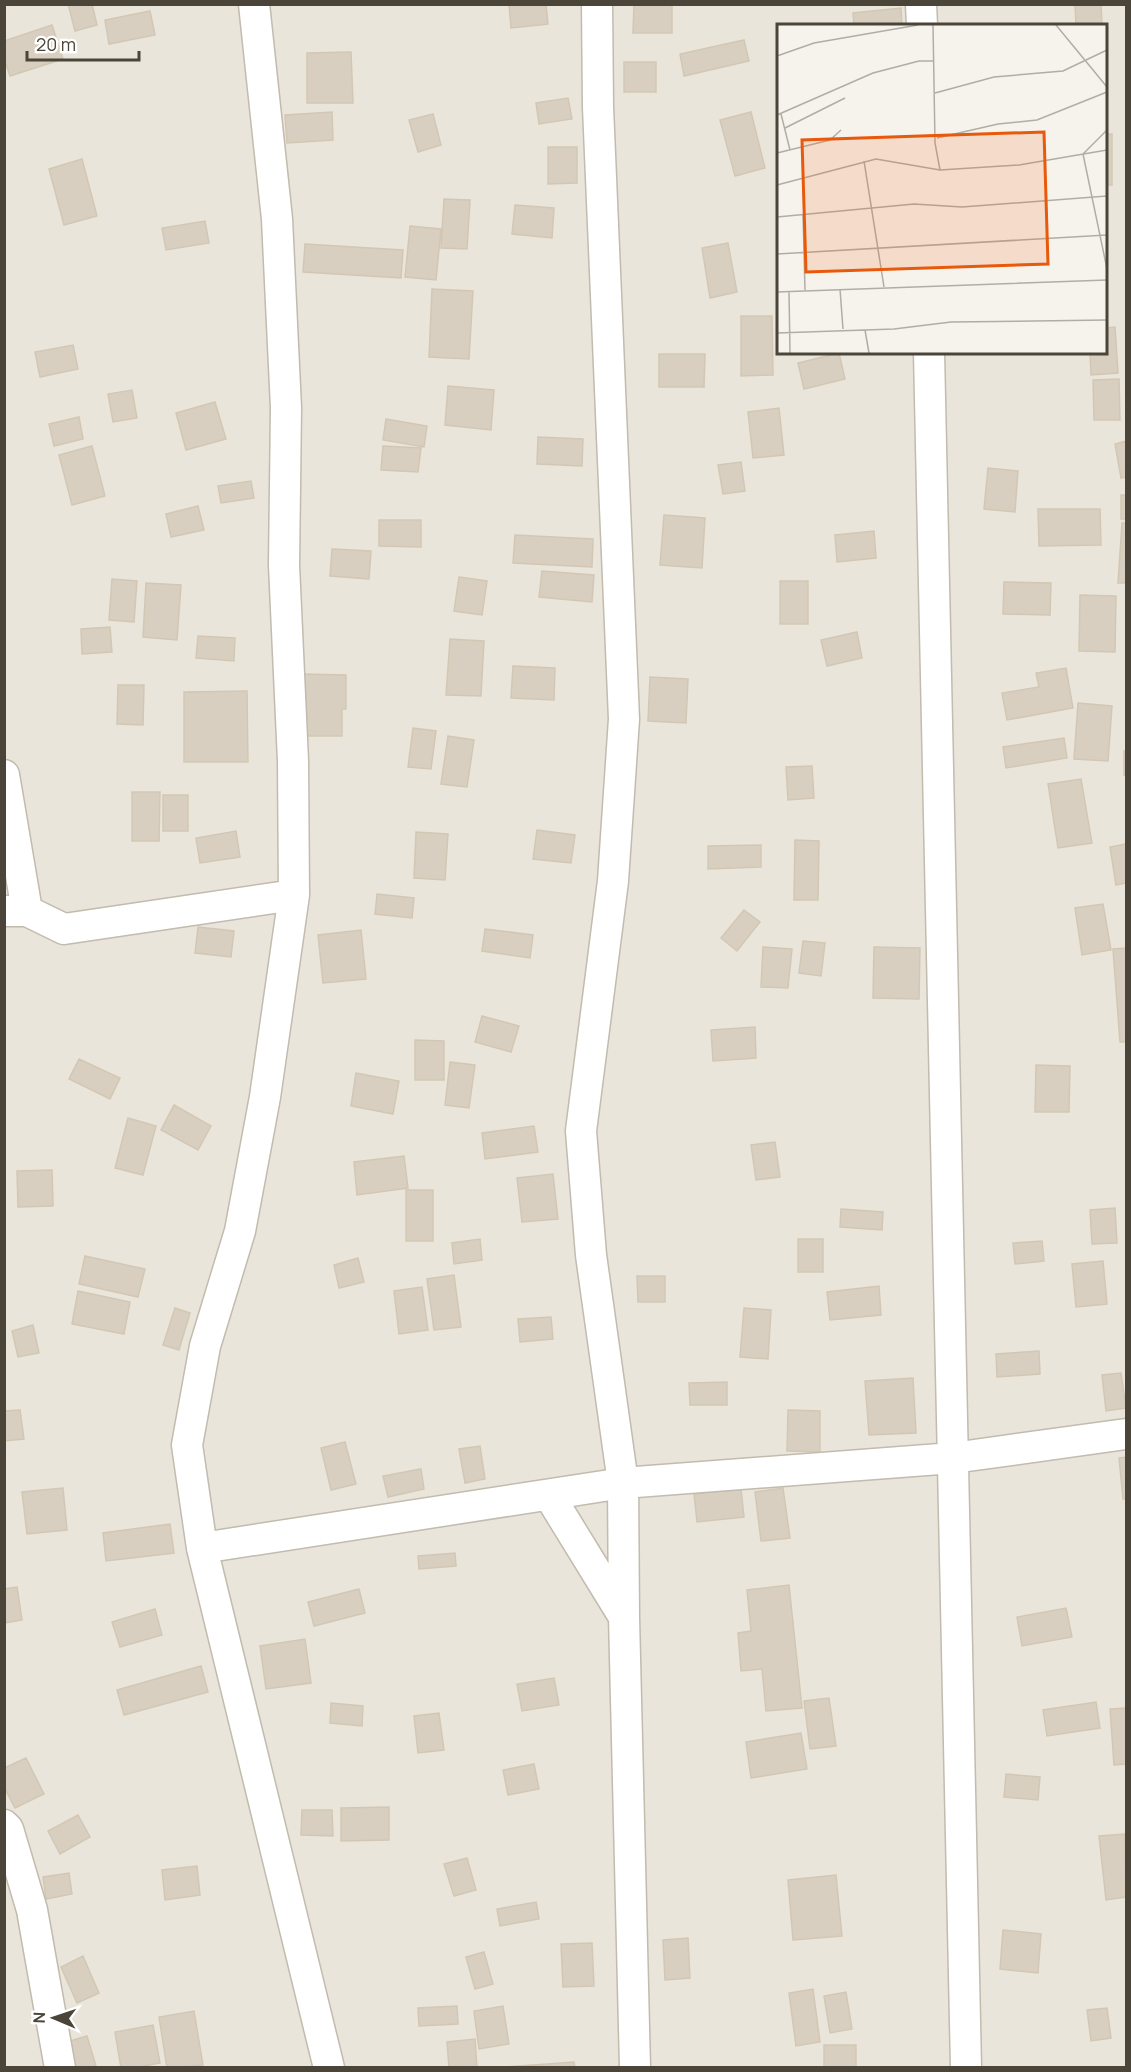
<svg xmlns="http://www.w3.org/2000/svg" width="1131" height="2072" viewBox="0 0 1131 2072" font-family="Manrope,sans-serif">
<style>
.residential{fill:#eae5da;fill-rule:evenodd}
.building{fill:#d8cfc1;stroke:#d3c7b4;stroke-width:1.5}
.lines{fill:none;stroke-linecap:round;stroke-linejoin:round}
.street-casing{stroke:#c2bbae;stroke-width:33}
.street{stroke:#fff;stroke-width:30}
.inset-road{fill:none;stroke:#b2ada4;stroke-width:1.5}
.view{fill:#e8590c;fill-opacity:0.15;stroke:#e8590c;stroke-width:3}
.inset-edge{fill:none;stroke:#4b4439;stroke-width:3}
</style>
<rect width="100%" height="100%" fill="#f6f3ec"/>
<path class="residential" d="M5 5H1126V2067H5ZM778 26H1106V352H778Z"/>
<path class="building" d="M68 4H92L97 25 75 31Z
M509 4H546L548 24 511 28Z
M634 4H672V33H633Z
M1075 4H1101L1102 26H1076Z
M901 8 902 26H854L853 13Z
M150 11 155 35 109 44 105 20Z
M52 25 63 59 10 76 4 58V41Z
M744 40 749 61 684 76 680 54Z
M351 52 353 103H307V53Z
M624 62H656V92H624Z
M568 98 572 119 539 124 536 103Z
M332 112 333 140 287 143 285 115Z
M751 112 765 168 735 176 720 120Z
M433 114 441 145 418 152 409 120Z
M1106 134H1112V185H1106Z
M548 147H577V183L548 184Z
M82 159 97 216 64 225 49 169Z
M444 199 470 200 467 249 441 248Z
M515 205 554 208 552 238 512 234Z
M205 221 209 243 166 250 162 228Z
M410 226 441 229 436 280 405 277Z
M728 243 737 292 710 298 702 248Z
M305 244 403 250 401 278 303 272Z
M432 289 473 291 469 359 429 357Z
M741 316H772L773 375 741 376Z
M1115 327 1118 373 1091 375 1090 352H1106V328Z
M73 345 78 369 40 377 35 352Z
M839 353 845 379 804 389 798 363Z
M659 354H705L704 387H659Z
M1119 379 1120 420H1094L1093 380Z
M448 386 494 390 491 430 445 425Z
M132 390 137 418 113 422 108 394Z
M215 402 226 439 186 450 176 413Z
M779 408 784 455 753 458 748 412Z
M79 417 83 439 54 446 49 424Z
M386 419 427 426 424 447 383 440Z
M538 437 583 439 582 466 537 464Z
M1126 441V477L1121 478 1115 444Z
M92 446 105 496 72 505 59 455Z
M383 446 421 448 418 472 381 470Z
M741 462 745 491 723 494 718 465Z
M988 468 1018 471 1015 512 984 509Z
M251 481 254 498 221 503 218 486Z
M1121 495H1126V519H1121Z
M198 506 204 530 171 537 166 514Z
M1038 509H1100L1101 545 1039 546Z
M664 515 705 518 702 568 660 565Z
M379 520H421V547L379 546Z
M1122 523H1126V583H1118Z
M874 531 876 558 837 562 835 535Z
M515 535 593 539 592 567 513 563Z
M332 549 371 551 369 579 330 576Z
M542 571 594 575 592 602 539 597Z
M459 577 487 581 482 615 454 611Z
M112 579 137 581 134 622 109 620Z
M780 581H808V624H780Z
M1004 582 1051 583 1050 615 1003 614Z
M146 583 181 585 177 640 143 637Z
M1080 595 1116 596 1115 652 1079 651Z
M110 627 112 652 82 654 81 629Z
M857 632 862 658 827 666 821 640Z
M198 636 235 638 234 661 196 658Z
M450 639 484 641 481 696 446 695Z
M513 666 555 668 554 700 511 698Z
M1066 668 1073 708 1007 720 1002 693 1039 687 1036 673Z
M303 674 346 675V709H342V736H302Z
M650 677 688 679 686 723 648 721Z
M118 685H144L143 725 117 724Z
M247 691 248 762H184V692Z
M1078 703 1112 706 1108 761 1074 759Z
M413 728 436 731 431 769 408 767Z
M448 736 474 740 467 787 441 784Z
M1064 738 1067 758 1006 768 1003 747Z
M1124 751H1126V775H1124Z
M812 766 814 798 788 800 786 767Z
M1081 779 1092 843 1058 848 1048 784Z
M132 792H160L159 841H132Z
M163 795H188V831H163Z
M537 830 575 835 571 863 533 859Z
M236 831 240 857 200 863 196 838Z
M416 832 448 834 445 880 414 878Z
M795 840 819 841 818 900H794Z
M1126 844V883L1116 885 1110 847Z
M761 845V867L708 869V846Z
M377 894 414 898 412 918 375 914Z
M1103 904 1111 950 1082 955 1075 908Z
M744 910 760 922 737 951 721 938Z
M198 927 234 931 231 957 195 953Z
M485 929 533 935 530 958 482 951Z
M361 930 366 979 323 983 318 935Z
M803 941 825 943 821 976 799 973Z
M763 947 792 949 788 988 761 987Z
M874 947 920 948 919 999 873 998Z
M1126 948V1042H1120L1113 949Z
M482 1016 519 1026 511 1052 475 1042Z
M755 1027 756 1058 713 1061 711 1030Z
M415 1040 444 1041V1080H415Z
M79 1059 120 1078 110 1099 69 1079Z
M450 1062 475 1065 469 1108 445 1105Z
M1036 1065 1070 1066 1069 1112H1035Z
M356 1073 399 1081 393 1114 351 1106Z
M174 1105 211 1126 198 1150 161 1130Z
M128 1118 156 1126 143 1175 115 1168Z
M534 1126 538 1152 485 1159 482 1133Z
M775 1142 780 1177 756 1180 751 1145Z
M404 1156 408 1188 357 1195 354 1162Z
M52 1170 53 1206 18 1207 17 1171Z
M553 1174 558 1219 522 1222 517 1178Z
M406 1190H433V1241H406Z
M1115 1208 1117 1243 1092 1244 1090 1210Z
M841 1209 883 1212 882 1230 840 1227Z
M480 1239 482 1260 454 1264 452 1243Z
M798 1239H823V1272H798Z
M1042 1241 1044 1261 1015 1264 1013 1243Z
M85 1256 145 1269 138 1297 79 1284Z
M358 1258 364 1282 339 1288 334 1265Z
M1103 1261 1107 1304 1076 1307 1072 1264Z
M454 1275 461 1327 434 1330 427 1279Z
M637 1276H665V1302H638Z
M879 1286 881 1315 830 1320 827 1292Z
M422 1287 428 1330 399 1334 394 1291Z
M78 1291 130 1302 124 1334 72 1324Z
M175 1308 190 1313 179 1350 163 1345Z
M744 1308 771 1310 768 1359 740 1357Z
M551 1317 553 1339 520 1342 518 1319Z
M33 1325 39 1353 18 1357 12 1331Z
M1039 1351 1040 1374 997 1377 996 1354Z
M1121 1373 1126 1408 1106 1411 1102 1375Z
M913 1378 916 1433 869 1435 865 1381Z
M727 1382V1405H690L689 1383Z
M20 1410 24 1439 4 1441V1411Z
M788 1410 820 1411V1452L787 1451Z
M345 1442 356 1484 331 1490 321 1448Z
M480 1446 485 1479 465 1483 459 1449Z
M1126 1457V1499H1123L1119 1458Z
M421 1469 424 1489 388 1497 383 1476Z
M63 1488 67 1530 27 1534 22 1492Z
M783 1488 790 1538 761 1541 755 1492Z
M741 1489 744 1517 697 1522 694 1494Z
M170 1524 174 1553 106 1561 103 1533Z
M455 1553 456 1566 419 1569 418 1556Z
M789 1585 802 1708 766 1711 762 1669 741 1671 738 1633 751 1631 747 1590Z
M17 1587 22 1620 4 1623V1589Z
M359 1589 365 1613 314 1626 308 1602Z
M1066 1608 1072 1637 1022 1646 1017 1617Z
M155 1609 162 1635 120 1647 112 1622Z
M305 1639 311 1683 266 1689 260 1646Z
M201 1666 208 1692 124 1715 117 1690Z
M554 1678 559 1705 522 1711 517 1684Z
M829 1698 836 1746 810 1749 804 1701Z
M1096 1702 1100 1728 1047 1736 1043 1710Z
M331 1703 363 1706 362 1726 330 1723Z
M1126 1708V1764L1114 1765 1110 1709Z
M439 1713 444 1750 418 1753 414 1716Z
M801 1733 807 1769 751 1778 746 1742Z
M26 1758 44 1794 15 1808 4 1787V1768Z
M534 1764 539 1789 508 1795 503 1770Z
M1006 1774 1040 1777 1038 1800 1004 1797Z
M389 1807V1840L341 1841V1808Z
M302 1810H332L333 1836 301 1835Z
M78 1815 90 1837 60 1854 48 1831Z
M1125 1834 1126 1897 1106 1900 1099 1836Z
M467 1858 476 1890 454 1896 444 1864Z
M197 1866 200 1895 165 1900 162 1870Z
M69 1873 72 1894 46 1899 43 1877Z
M836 1875 842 1936 793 1940 788 1880Z
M536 1902 539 1919 500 1926 497 1909Z
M1003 1930 1041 1934 1038 1973 1000 1969Z
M688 1938 690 1978 665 1980 663 1940Z
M592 1943 594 1986 563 1987 561 1944Z
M484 1952 493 1984 475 1989 466 1957Z
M83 1956 99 1993 77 2003 61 1967Z
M813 1989 820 2042 796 2046 789 1993Z
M846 1992 852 2029 830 2033 824 1996Z
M457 2006 458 2024 419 2026 418 2008Z
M503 2006 509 2044 479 2049 474 2011Z
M1107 2008 1111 2038 1091 2041 1087 2010Z
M194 2011 203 2065 167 2068 159 2017Z
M153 2025 160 2063 134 2068H121L115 2032Z
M87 2036 96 2066 70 2068 63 2043Z
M475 2039 477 2068H449L447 2042Z
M824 2045H856V2068H824Z
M574 2062 575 2068H503V2067Z"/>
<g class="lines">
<defs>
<path id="street" d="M254 4 277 219 286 408 284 565 293 761 294 895 265 1097 240 1231 205 1346 187 1445 202 1548 329 2068
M597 4 598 107 624 719 613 881 581 1131 591 1255 623 1483 624 1617 635 2068
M921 4 922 26
M929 352 966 2068
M4 775 27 911
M4 911H27L64 929 294 895
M549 1495 624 1617
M202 1548 623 1483 953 1458 1126 1434
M4 1825 8 1829 32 1910 60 2068"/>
</defs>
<use href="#street" class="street-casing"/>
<use href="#street" class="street"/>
</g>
<g transform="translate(777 24)">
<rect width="330" height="330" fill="#f6f3ec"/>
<path class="inset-road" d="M156 1 158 119 163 146M279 1 330 63M0 32 37 19 141 1M158 69 217 53 286 47 330 26M4 90 13 126M0 91 96 49 142 37H157M8 104 68 74M160 114 221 100 260 96 330 68M0 129 53 116 64 106M306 130 330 245M306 130 330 106M87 137 107 263M0 161 99 135 163 146 242 141 330 126M26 190 28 266M0 193 137 180 185 183 330 172M0 230 330 211M63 265 66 305M12 267 13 329M0 268 330 256M88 306 92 329M0 309 117 305 174 298 330 296"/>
<path class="view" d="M267 108 271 240 29 248 25 116Z"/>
<rect width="330" height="330" class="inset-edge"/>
</g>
<rect width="1131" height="2072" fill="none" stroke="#4b4439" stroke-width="12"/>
<g transform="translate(54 2018) rotate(272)" stroke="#ffffff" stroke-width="4.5" paint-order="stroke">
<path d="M0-4.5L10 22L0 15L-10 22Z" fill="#4b4439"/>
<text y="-9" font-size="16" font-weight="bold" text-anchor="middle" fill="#4b4439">N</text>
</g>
<path d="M27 51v9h112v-9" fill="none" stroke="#4b4439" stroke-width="3"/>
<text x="36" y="51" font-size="18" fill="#4b4439" stroke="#ffffff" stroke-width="4.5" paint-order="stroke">20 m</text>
</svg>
